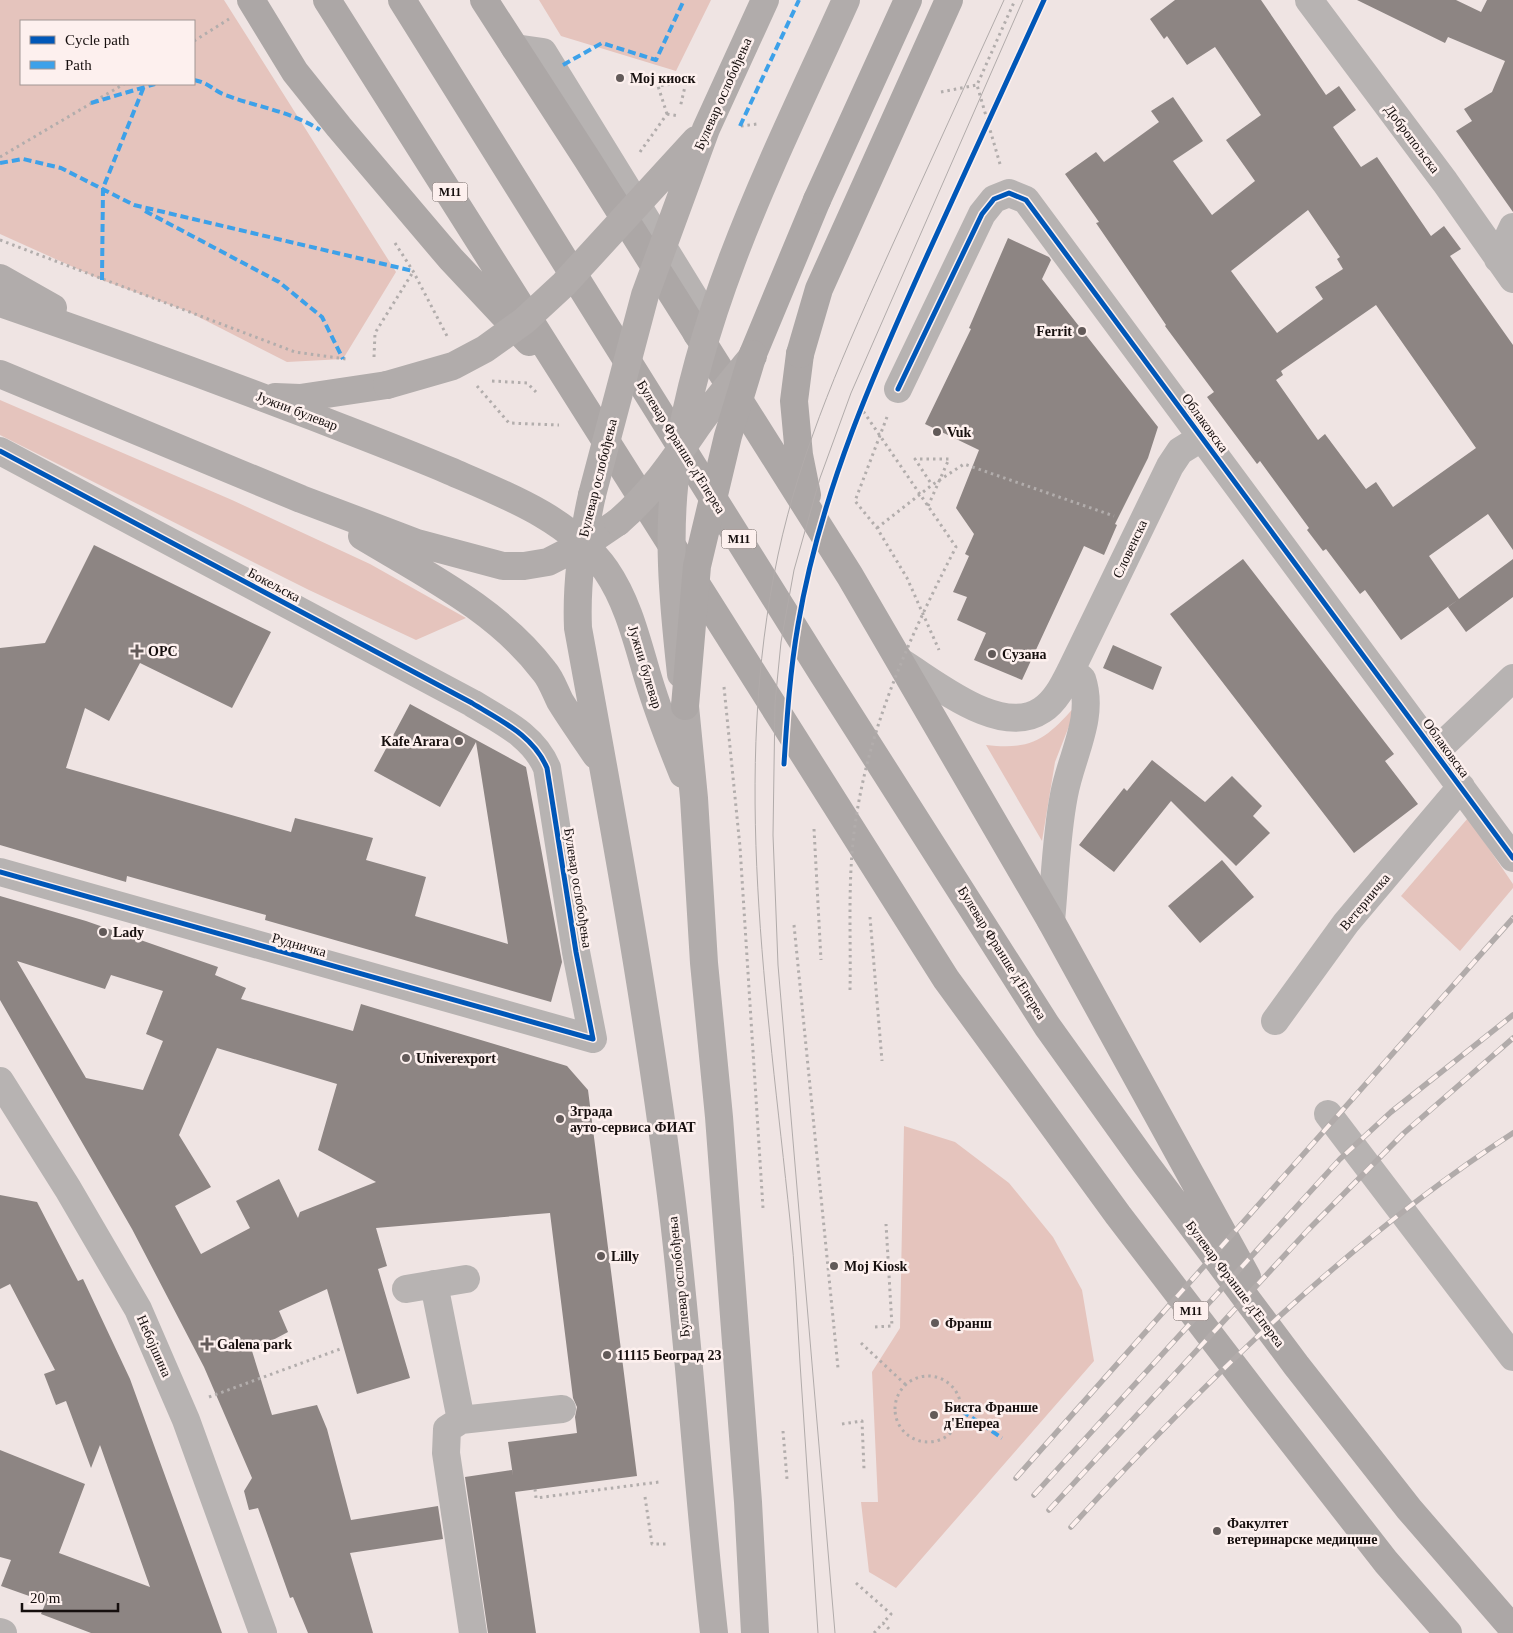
<svg xmlns="http://www.w3.org/2000/svg" width="1513" height="1633" viewBox="0 0 1513 1633" font-family="Georgia,serif">
<style>
.green{fill:#e5c4bd;fill-rule:evenodd}
.building{fill:#8d8583;fill-rule:evenodd}
.lines{fill:none;stroke-linecap:round;stroke-linejoin:round}
.path{stroke:#b2adac;stroke-width:3;stroke-dasharray:2.5 4;stroke-linecap:butt}
.minor{stroke:#b7b3b2;stroke-width:28}
.major{stroke:#b1acab;stroke-width:28}
.highway{stroke:#aca7a6;stroke-width:28}
.tram{stroke:#b1abaa;stroke-width:1}
.rail-casing{stroke:#b1abaa;stroke-width:5.5}
.rail{stroke:#fdf0ee;stroke-width:4;stroke-dasharray:11;stroke-linecap:butt}
.path-bridge{stroke:#b2adac;stroke-width:3;stroke-dasharray:2.5 4;stroke-linecap:butt}
.major-bridge{stroke:#b1acab;stroke-width:28}
.highway-bridge{stroke:#aca7a6;stroke-width:28}
.quiet{stroke:#3da1e9;stroke-width:4;stroke-dasharray:8 4;stroke-linecap:butt}
.cycleway-casing{stroke:#fdf0ee;stroke-width:8}
.cycleway{stroke:#0057b8;stroke-width:5}
.poi-dot{fill:#625a59;stroke:#fdf0ee;stroke-width:2}
.labels{text-anchor:middle;dominant-baseline:central;stroke-width:5;stroke-linejoin:round;paint-order:stroke}
.shield{fill:#fdf0ee;stroke:#5b5251;stroke-width:1}
.shield-label{font-size:12px;font-weight:bold;fill:#160f0e}
.poi-label{font-size:14px;font-weight:bold;fill:#160f0e;stroke:#fdf0ee;text-anchor:start}
.street-label{font-size:14px;fill:#160f0e;stroke:#fdf0ee}
</style>
<rect width="100%" height="100%" fill="#efe4e3"/>
<path class="green" d="M0 0H224L396 272 343 359 287 362 187 311 102 280 0 234ZM21 21H194V84H21Z
M539 0H711L676 71 561 36Z
M0 400 232 500 370 564 466 618 416 640 309 590 0 435Z
M1078 703 1055 762 1042 841 986 745C1034 751 1048 737 1078 703Z
M1468 818 1513 884V888L1460 951 1401 896Z
M904 1126 955 1142 1009 1183 1053 1237 1082 1290 1094 1361 896 1588 869 1572 861 1502H878L872 1372 900 1328Z"/>
<path class="building" d="M1175 0H1261L1326 95 1339 86 1356 110 1333 127 1361 167 1377 157 1431 236 1444 226 1461 249 1450 256 1513 345V550L1488 514 1429 556 1459 599 1513 559V597L1466 632 1448 607 1459 599 1401 640 1365 590 1360 594 1326 549 1323 551 1307 530 1309 528 1260 461 1257 464 1207 397 1214 392 1165 326 1166 325 1096 223 1099 222 1065 174 1096 152 1104 162 1159 122 1151 111 1173 97 1203 141 1173 161 1212 215 1255 181 1226 140 1261 115 1215 47 1187 65 1167 36 1164 39 1150 19ZM1308 210 1340 257 1337 259 1343 269 1315 287 1323 299 1277 333 1231 271ZM1376 305 1476 448 1393 507 1376 482 1366 489 1325 434 1318 440 1276 380 1283 375 1281 371Z
M1357 0H1456L1481 12 1487 0H1513V212L1456 131 1472 121 1464 109 1492 92 1505 61 1448 37 1445 43Z
M1008 238 1049 257 1051 260 1042 279 1158 427 1148 458 1115 524 1117 525 1104 555 1084 546 1022 680 974 660 986 633 957 620 967 597 953 592 969 556 965 554 974 534 956 508 979 450 925 424 971 329 969 328Z
M94 545 271 632 232 708 140 663 109 721 85 708 66 768 291 832 295 818 373 838 366 860 426 877 415 916 508 944 476 742 440 807 374 771 410 704 526 767 562 962 551 1002 265 920 266 915 127 876 126 882 0 845V648L45 643Z
M1243 559 1394 754 1385 761 1418 804 1354 853 1170 614Z
M1113 645 1162 667 1153 690 1103 668Z
M1152 760 1205 802 1232 776 1262 806 1253 816 1270 833 1236 866 1171 801 1114 872 1079 845 1124 788 1127 791Z
M1222 860 1254 897 1200 943 1168 906Z
M0 896 86 921 218 967 215 975 246 988 241 999 353 1031 361 1004 567 1066 588 1090 637 1476 515 1492 536 1633H488L465 1477 512 1470 513 1476 508 1442 577 1433 575 1417 577 1407 573 1398 550 1213 376 1228 387 1266 378 1269 410 1378 357 1394 327 1289 279 1311 288 1332 252 1351 272 1415 317 1405 327 1429 351 1520 438 1506 443 1539 350 1553 373 1633H308L293 1597 290 1598 258 1508 249 1510 244 1491 252 1478 204 1367 132 1229 0 1000ZM17 961 105 989 111 975 163 991 146 1034 163 1041 143 1090 86 1078ZM217 1048 337 1084 318 1150 376 1182 300 1212 298 1218 279 1179 236 1201 250 1228 201 1254 175 1206 211 1187 179 1135Z
M0 1195 37 1202 78 1281 83 1279 130 1379 222 1633H91L41 1614 46 1602 1 1586 11 1560 0 1557V1450L85 1484 59 1553 150 1587 100 1445 91 1468 66 1401 56 1405 44 1374 55 1370 10 1284 0 1289Z"/>
<g class="lines">
<path class="path" d="M194 41 229 19
M941 92 977 85
M667 114 679 116
M667 114 658 86 686 82 680 108
M741 126 757 124
M640 152 667 114
M0 157 124 84
M1000 164 977 85 1015 0
M0 240 295 352 346 359
M395 243 413 271 447 336
M374 357 375 333 413 272
M492 381 527 383 536 392
M477 386 509 423 559 425
M887 417 855 501 877 528 907 578 939 650
M877 528 932 485 964 464 1114 516
M724 687 740 847 763 1208
M814 829 821 960
M870 917 882 1061
M794 925 838 1368
M875 1327 892 1326 886 1224
M861 1343 906 1385
M895 1409a33 33 0 1 1 66 0a33 33 0 1 1-66 0Z
M209 1397 343 1348
M842 1424 862 1421 864 1469
M783 1431 787 1479
M535 1489 536 1498 659 1482
M645 1497 652 1544H666
M856 1583 891 1614 883 1623
M874 1633 883 1623 889 1629"/>
<path class="minor" d="M1309 0 1445 182 1513 279
M515 48 543 52 703 312 697 334
M1498 259 1513 227
M898 389 982 214 994 199 1009 193 1026 200 1513 858
M0 451 472 703C501 721 533 735 547 768L576 952 593 1039 0 872
M901 662C937 684 1001 738 1042 710 1056 701 1064 684 1071 670L1170 466 1180 451 1201 438
M1435 752 1513 678
M1051 921C1055 879 1056 836 1064 795 1071 756 1095 718 1082 679L1071 670
M1275 1021 1346 923 1461 787
M0 1081 68 1189 138 1309 186 1420 263 1633
M1328 1114 1513 1357
M434 1284 461 1420
M406 1289 466 1279
M0 1632 3 1633
M473 1633 446 1453 447 1429 461 1420 562 1409"/>
<path class="major" d="M0 278 53 308
M0 303C105 339 210 377 314 417 360 435 405 452 450 471 506 495 570 519 606 570 628 602 637 641 648 678 658 711 670 742 683 774
M0 374 301 499 417 543 503 566H524L548 562 593 539 618 522
M275 397 300 398 387 385
M592 495C582 540 576 582 578 628 612 814 646 999 670 1187 689 1335 697 1484 714 1633
M362 536C425 574 498 610 544 671 551 679 555 691 560 701 571 719 584 737 596 755
M685 706 694 798 704 963 719 1117 748 1502 755 1633"/>
<path class="highway" d="M251 0 295 72 339 127 451 259 529 342
M327 0 946 979 1118 1215 1259 1399 1386 1562 1448 1633
M402 0 821 671 1047 1026 1145 1163 1296 1365 1409 1509 1513 1629
M484 0 587 159 850 576 1051 921 1247 1277
M753 354 817 200
M800 354 794 401 799 455 807 495"/>
<path class="tram" d="M818 1633C812 1543 806 1453 800 1363 797 1315 795 1267 790 1220 767 998 731 776 778 555 801 447 847 346 892 246 929 164 967 82 1004 0
M835 1633 778 965 773 835 775 703 781 642 794 570 820 478 851 393 1023 0"/>
<defs>
<path id="rail" d="M1016 1478 1513 918
M1034 1495 1340 1159 1391 1112 1513 1015
M1049 1510 1308 1230 1404 1133 1513 1038
M1071 1527C1205 1381 1346 1242 1513 1133"/>
</defs>
<use href="#rail" class="rail-casing"/>
<use href="#rail" class="rail"/>
<path class="path-bridge" d="M928 506 949 459H915L932 485
M850 990C851 941 848 891 853 842 864 736 908 640 956 547L861 408"/>
<path class="major-bridge" d="M387 385 453 366 485 349 524 321 564 284 696 140
M592 495 645 295 706 129 765 0
M618 522C651 494 674 460 698 425 715 401 734 379 753 356
M681 674C673 601 666 529 678 456 703 295 780 147 846 0"/>
<path class="highway-bridge" d="M817 200 908 0
M800 354 819 289 949 0
M685 706 697 566 728 436 753 354"/>
<path class="quiet" d="M563 65 602 43 656 60 684 0
M194 80C209 83 213 90 225 95 257 107 290 111 320 130
M91 103 155 84
M740 126 799 0
M0 163 23 159 61 168 134 205 413 271
M145 211 279 282 322 317 343 359
M102 280 103 188 145 84
M962 1411 1002 1438"/>
<defs>
<path id="cycleway" d="M898 389 982 214 994 199 1009 193 1026 200 1513 858
M0 451 472 703C501 721 533 735 547 768L576 952 593 1039 0 872
M784 764C787 717 790 671 798 625 820 493 875 370 930 249 968 166 1006 83 1044 0"/>
</defs>
<use href="#cycleway" class="cycleway-casing"/>
<use href="#cycleway" class="cycleway"/>
</g>
<g class="poi-dot">
<circle cx="620" cy="78" r="5"/>
<circle cx="1082" cy="331" r="5"/>
<circle cx="937" cy="432" r="5"/>
<path d="M134.5 643.5h5v5h5v5h-5v5h-5v-5h-5v-5h5z"/>
<circle cx="992" cy="654" r="5"/>
<circle cx="459" cy="741" r="5"/>
<circle cx="103" cy="932" r="5"/>
<circle cx="406" cy="1058" r="5"/>
<circle cx="560" cy="1119" r="5"/>
<circle cx="601" cy="1256" r="5"/>
<circle cx="834" cy="1266" r="5"/>
<circle cx="935" cy="1323" r="5"/>
<path d="M204.5 1336.5h5v5h5v5h-5v5h-5v-5h-5v-5h5z"/>
<circle cx="607" cy="1355" r="5"/>
<circle cx="934" cy="1415" r="5"/>
<circle cx="1217" cy="1531" r="5"/>
</g>
<g class="labels">
<g class="shield">
<rect x="432.5" y="182.5" width="35" height="19" rx="4"/>
<rect x="721.5" y="529.5" width="35" height="19" rx="4"/>
<rect x="1173.5" y="1301.5" width="35" height="19" rx="4"/>
</g>
<g class="shield-label">
<text x="450" y="192">M11</text>
<text x="739" y="539">M11</text>
<text x="1191" y="1311">M11</text>
</g>
<g class="poi-label">
<text x="630" y="78">Мој киоск</text>
<text x="1072" y="331" text-anchor="end">Ferrit</text>
<text x="947" y="432">Vuk</text>
<text x="148" y="651">ОРС</text>
<text x="1002" y="654">Сузана</text>
<text x="449" y="741" text-anchor="end">Kafe Arara</text>
<text x="113" y="932">Lady</text>
<text x="416" y="1058">Univerexport</text>
<text x="570" y="1111">Зграда<tspan x="570" dy="16">ауто-сервиса ФИАТ</tspan></text>
<text x="611" y="1256">Lilly</text>
<text x="844" y="1266">Moj Kiosk</text>
<text x="945" y="1323">Франш</text>
<text x="217" y="1344">Galena park</text>
<text x="617" y="1355">11115 Београд 23</text>
<text x="944" y="1407">Биста Франше<tspan x="944" dy="16">д'Епереа</tspan></text>
<text x="1227" y="1523">Факултет<tspan x="1227" dy="16">ветеринарске медицине</tspan></text>
</g>
<g class="street-label">
<text transform="translate(723 94) rotate(-66)">Булевар ослобођења</text>
<text transform="translate(1412 139) rotate(53)">Добропољска</text>
<text transform="translate(297 411) rotate(21)">Јужни булевар</text>
<text transform="translate(1205 423) rotate(54)">Облаковска</text>
<text transform="translate(681 447) rotate(58)">Булевар Франше д'Епереа</text>
<text transform="translate(598 478) rotate(-76)">Булевар ослобођења</text>
<text transform="translate(1130 549) rotate(-65)">Словенска</text>
<text transform="translate(274 585) rotate(28)">Бокељска</text>
<text transform="translate(645 667) rotate(73)">Јужни булевар</text>
<text transform="translate(1446 748) rotate(54)">Облаковска</text>
<text transform="translate(578 888) rotate(81)">Булевар ослобођења</text>
<text transform="translate(1365 902) rotate(-50)">Ветерничка</text>
<text transform="translate(299 945) rotate(16)">Рудничка</text>
<text transform="translate(1002 953) rotate(58)">Булевар Франше д'Епереа</text>
<text transform="translate(679 1277) rotate(-96)">Булевар ослобођења</text>
<text transform="translate(1235 1284) rotate(53)">Булевар Франше д'Епереа</text>
<text transform="translate(154 1346) rotate(66)">Небојшина</text>
</g>
</g>
<rect x="20" y="20" width="175" height="65" fill="#fdf0ee" stroke="#a19694"/>
<rect x="30" y="36" width="25" height="8" fill="#0057b8" stroke="#a19694"/>
<text x="65" y="45" font-size="15" fill="#160f0e">Cycle path</text>
<rect x="30" y="61" width="25" height="8" fill="#3da1e9" stroke="#a19694"/>
<text x="65" y="70" font-size="15" fill="#160f0e">Path</text>
<path d="M22 1603v8h96v-8" fill="none" stroke="#160f0e" stroke-width="2.5"/>
<text x="30" y="1603" font-size="15" fill="#160f0e" stroke="#fdf0ee" stroke-width="4" paint-order="stroke">20 m</text>
</svg>
